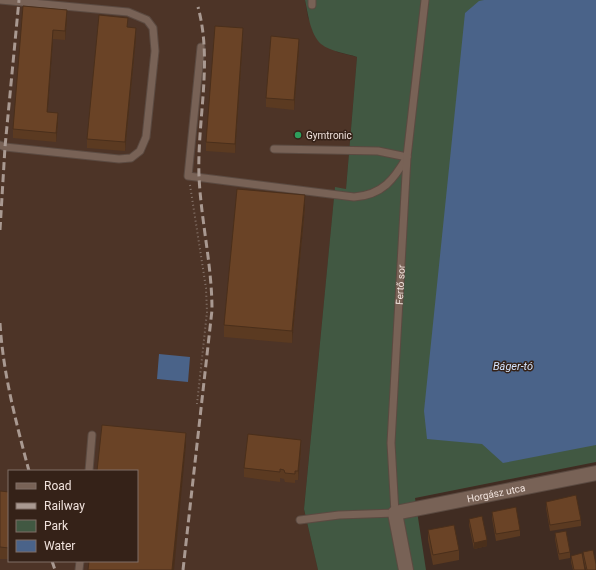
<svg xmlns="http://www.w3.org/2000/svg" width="596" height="570" viewBox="0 0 596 570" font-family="Roboto,sans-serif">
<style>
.built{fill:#4d3427;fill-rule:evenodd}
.green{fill:#415842}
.water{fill:#4a6389}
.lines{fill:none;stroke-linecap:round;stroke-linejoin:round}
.lane-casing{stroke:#5b4a41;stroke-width:9}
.street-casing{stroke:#5b4a41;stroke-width:16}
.path{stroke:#86746b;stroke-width:2;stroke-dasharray:1 3;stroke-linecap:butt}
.lane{stroke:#786256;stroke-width:7}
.street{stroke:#786256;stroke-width:14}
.rail{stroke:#a99991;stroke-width:3;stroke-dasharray:8 4;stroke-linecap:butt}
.wall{fill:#5b3a21}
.shaded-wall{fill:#4a2f1b}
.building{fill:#6a4326;stroke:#4a2f1b}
.leisure-dot{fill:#2e9e5b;stroke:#352218;stroke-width:1.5}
.labels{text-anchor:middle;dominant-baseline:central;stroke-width:3;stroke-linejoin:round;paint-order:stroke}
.poi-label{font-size:10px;fill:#f0e2dc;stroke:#352218;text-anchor:start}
.street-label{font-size:10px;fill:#f0e2dc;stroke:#352218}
.water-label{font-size:11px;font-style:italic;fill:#d4e5ff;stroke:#352218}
</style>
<rect width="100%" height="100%" fill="#402c22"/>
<path class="built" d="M0 0H305L308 18 337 52 357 57 346 189 335 188 304 509 318 570H0ZM9 471H137V561H9Z"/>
<path class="green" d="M305 0H596V462L415 498 426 570H318L304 509 335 187 346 189 357 57C346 53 331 52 321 44 310 34 308 13 305 0Z"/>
<path class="water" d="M484 0H596V445L503 463 482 444 427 439 424 411 465 13 479 1Z
M159 354 190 357 188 382 157 379Z"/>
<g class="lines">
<defs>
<g id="lane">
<path d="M312 5V0"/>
<path d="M201 47 188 176 354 197C383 195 394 179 407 157L378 151 274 149"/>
<path d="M0 145 5 147 119 159 131 158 140 151 146 137 155 51 153 28 147 20 128 12 0 0"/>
<path d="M89 471 92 435"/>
<path id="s1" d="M300 520 339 515 395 513 391 443 407 157 425 0"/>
<path d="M79 570 80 561"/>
</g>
<g id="street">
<path id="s2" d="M406 570 395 513 596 473"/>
</g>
</defs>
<use href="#lane" class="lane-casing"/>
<use href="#street" class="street-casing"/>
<path class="path" d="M190 185 206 288 207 312 197 404"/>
<use href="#lane" class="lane"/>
<use href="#street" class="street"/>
<path class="rail" d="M0 230 5 147 19 0
M0 323C3 374 16 422 29 471
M52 561 55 570
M183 570 212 310C212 265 201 221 199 176 197 120 213 62 198 7"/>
</g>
<path class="wall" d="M23 6 67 19 65 40 53 39 47 113 58 123 56 142 13 138V129Z
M128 27 136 37 125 151 87 148V139Z
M243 37 235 153 206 151V142Z
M299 48 294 110 266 107V98Z
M305 207 292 343 224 337V325Z
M301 449 298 480H295V483L285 482 284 479 280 478V482L244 477V468Z
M0 491 9 492V559H0Z
M546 502 581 520V526L550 531 546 508Z
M492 512 520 530V536L496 541 492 518Z
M469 519 487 546 474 549 469 525Z
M428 530 459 550V560L433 565 428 540Z
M555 533 570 552V558L559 560 555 539Z
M583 552 596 570H586L583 558Z
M571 556 585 570H573L571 562Z"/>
<path class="shaded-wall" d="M67 10V19L65 40V31Z
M136 28V37L125 151V142Z
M243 28V37L235 153V144Z
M53 30V39L47 122V112Z
M299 39V48L294 110V100Z
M58 113V123L56 142V133Z
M305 195V207L292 343V331Z
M186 433V445L174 570H172Z
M301 440V449L298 480V471Z
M487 540V546L474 549V543Z"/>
<path class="building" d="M23 6 67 10 65 31 53 30 47 112 58 113 56 133 13 129Z
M99 15 128 18 127 27 136 28 125 142 87 139Z
M215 26 243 28 235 144 206 142Z
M271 36 299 39 294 100 266 98Z
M237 189 305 195 292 331 224 325Z
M102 425 186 433 172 570H88L89 561H137V471H97Z
M248 434 301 440 298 471H295V474L285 473 284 470 280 469V472L244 468Z
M0 491 9 492V548L0 547Z
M576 495 581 520 550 525 546 502Z
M516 507 520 530 496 534 492 512Z
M482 516 487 540 474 543 469 519Z
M454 525 459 550 433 555 428 530Z
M566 531 570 552 559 554 555 533Z
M593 550 596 564V570H587L583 552Z
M582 553 585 570H574L571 556Z"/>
<circle class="leisure-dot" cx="298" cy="135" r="4"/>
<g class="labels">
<g class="poi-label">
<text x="306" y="135">Gymtronic</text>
</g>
<g class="street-label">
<text stroke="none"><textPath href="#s1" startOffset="324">Fertő sor</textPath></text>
<text stroke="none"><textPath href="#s2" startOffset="161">Horgász utca</textPath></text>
</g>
<g class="water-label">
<text x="513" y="366">Báger-tó</text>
</g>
</g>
<rect x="8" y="470" width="130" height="92" fill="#352218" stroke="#806f66"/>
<rect x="16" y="483" width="20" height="6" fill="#786256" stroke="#806f66"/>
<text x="44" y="490" font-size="12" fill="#f0e2dc">Road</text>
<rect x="16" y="503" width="20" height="6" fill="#a99991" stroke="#806f66"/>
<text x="44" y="510" font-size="12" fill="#f0e2dc">Railway</text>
<rect x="16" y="520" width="20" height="12" fill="#415842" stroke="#806f66"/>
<text x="44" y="530" font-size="12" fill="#f0e2dc">Park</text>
<rect x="16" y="540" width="20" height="12" fill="#4a6389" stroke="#806f66"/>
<text x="44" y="550" font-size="12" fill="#f0e2dc">Water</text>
</svg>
